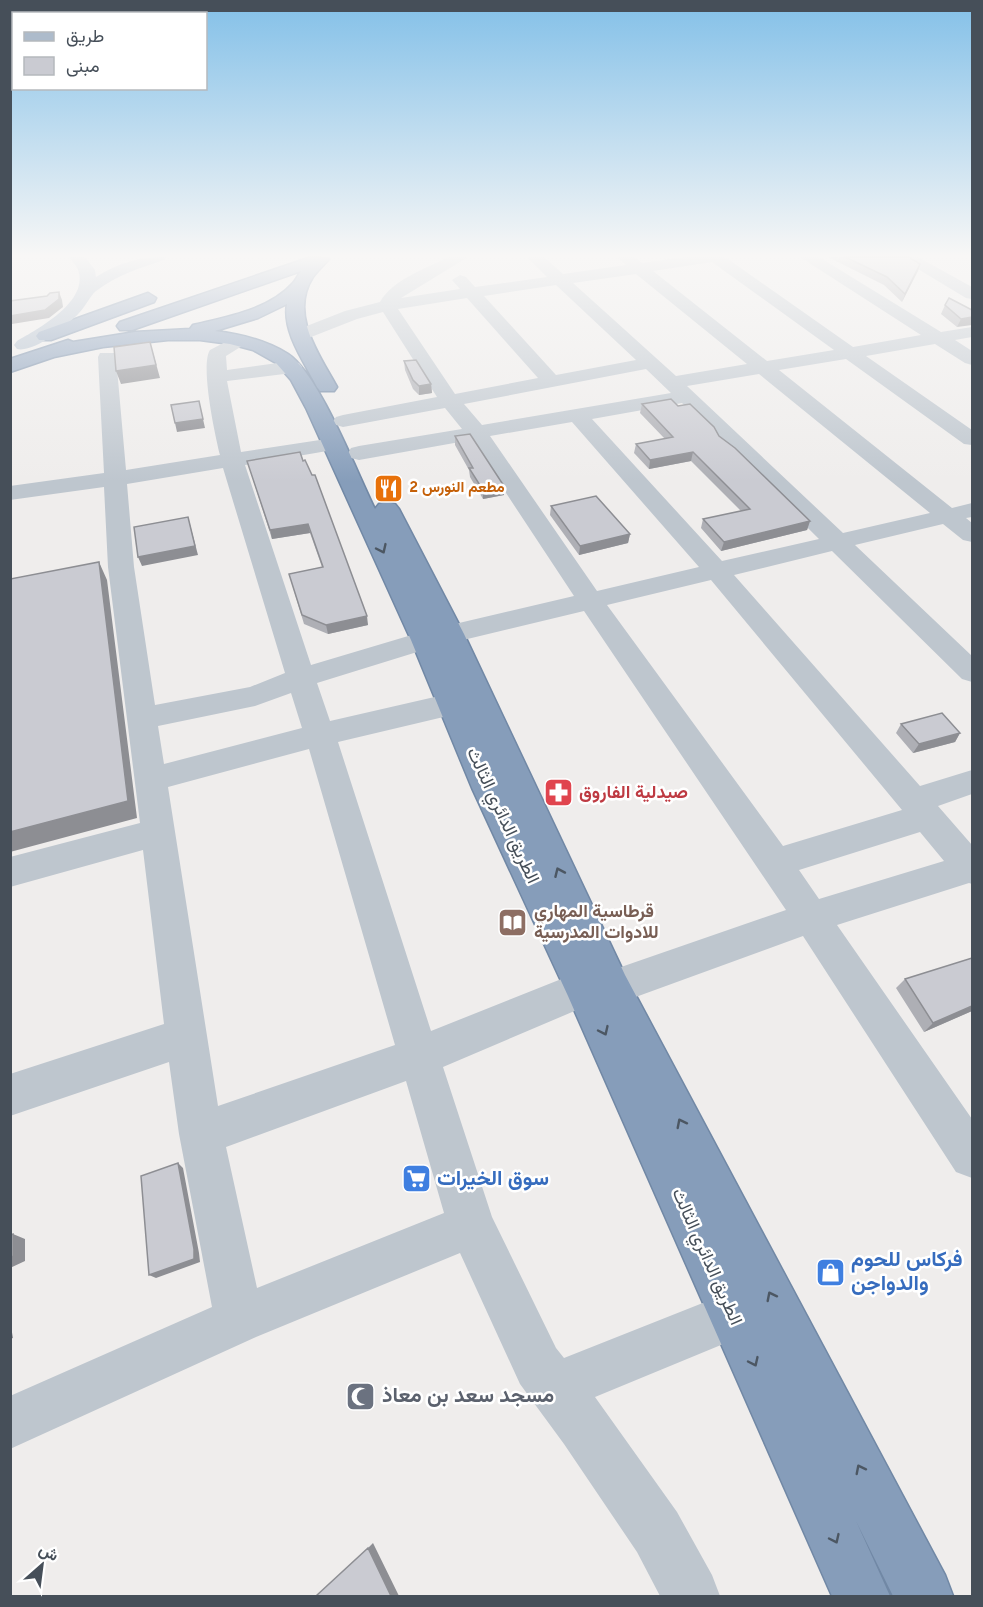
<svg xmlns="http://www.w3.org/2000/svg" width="983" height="1607" viewBox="0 0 983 1607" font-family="Overpass,Vazirmatn,sans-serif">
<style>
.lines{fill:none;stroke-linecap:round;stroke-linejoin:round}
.highway-casing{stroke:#7188a5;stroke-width:3}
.minor{fill:#bec6ce;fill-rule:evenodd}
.major{fill:#adbbcb;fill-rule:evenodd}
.highway{fill:#869dba;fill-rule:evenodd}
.wall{fill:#aeafb5}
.shaded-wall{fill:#8d8e93}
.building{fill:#cacbd2;stroke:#8d8e93;stroke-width:1.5}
.oneway{stroke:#4c5763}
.labels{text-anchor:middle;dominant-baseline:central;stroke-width:5;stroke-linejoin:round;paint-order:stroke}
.far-food-label{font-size:15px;font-weight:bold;fill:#c56008;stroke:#fff;text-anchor:start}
.health-label{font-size:18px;font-weight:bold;fill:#be3a42;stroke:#fff;text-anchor:start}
.street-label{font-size:18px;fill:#464f59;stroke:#fff}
.education-label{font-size:18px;font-weight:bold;fill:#785e54;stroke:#fff;text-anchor:start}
.near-shop-label{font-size:21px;font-weight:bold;fill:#366cbe;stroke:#fff;text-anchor:start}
.near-worship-label{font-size:21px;font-weight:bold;fill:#5b616d;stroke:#fff;text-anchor:start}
</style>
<rect width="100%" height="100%" fill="#efedec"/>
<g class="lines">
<defs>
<path id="highway" d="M311 257 329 259C324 265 318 270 313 277 289 314 319 354 337 387L334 391H320L317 387C305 363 282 332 287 304L258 318 215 331C240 334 266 340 288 354 319 374 357 473 375 509L379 504 387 502 395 504 399 509 464 634 625 975 945 1575 953 1596H893L856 1521 890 1596H832L568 996 472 788 411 640 306 408 291 380 276 363 253 350 230 344 200 340H168L103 347 54 357 10 372V359L68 340 73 342 135 332 190 329 193 325C226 317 269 310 293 283 296 280 298 275 301 271L132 330H120L117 326 120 322Z
M148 293 156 298 154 302 51 340H39L36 336 39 332Z"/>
</defs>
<use href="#highway" class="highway-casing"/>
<path class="minor" d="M448 257H468L401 298 460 289 452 280 460 275 466 277 475 287 547 277 527 257H544L563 274 626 265 617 257H635L642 263 684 257H725L853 347 921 335 800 257H819L941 332 972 327V337L955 340 972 351V365L965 363 935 344 866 356 972 430V445L964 444 846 359 779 370 952 508 972 503V517L966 518 972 523V542L963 540 943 524 855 545 972 656V682L962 679 832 551 734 575 920 786 972 770V794L938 806 972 845V884L969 883 837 925 972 1119V1178L956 1172 803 936 611 1006 598 1001 443 1067 492 1217 556 1348 564 1358 733 1291 750 1299 758 1316 750 1333 595 1397 677 1512 712 1575 720 1596H660L637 1552 564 1444 520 1384 460 1253 256 1337 10 1449V1396L212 1307 179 1134 169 1062 10 1116V1074L164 1024 143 850 10 887V857L140 823 108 567 104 487 10 500V486L104 473 98 357 100 353H114L116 357 126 470 220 455C215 435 200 365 210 350L235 337H247L250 341 226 356 227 370 292 361 299 363 302 367 299 371 292 373 227 381 241 452 333 438 341 439 344 444 341 449 333 450 245 465 311 665 425 631 574 596 471 440 359 460 351 458 348 453 351 448 359 446 462 429 445 408 343 427 336 425 333 421 336 417 343 415 437 397 383 312 357 319 306 339H294L291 335 294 331 345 311 380 302C393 279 426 269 448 257ZM712 262 834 350 767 361 653 271ZM636 274 747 364 676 376 573 283ZM556 285 636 360 556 375 484 296ZM467 298 538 378 455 394 398 309ZM646 369 671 393 482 425 464 404ZM759 374 930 513 843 533 687 386ZM682 403 819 539 722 561 592 419ZM572 422 699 567 597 591 490 436ZM223 468 285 673 250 687 155 705 134 567 127 484ZM711 580 902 810 783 846 607 605ZM584 611 786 910 598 975 584 970 431 1031 338 742 452 715 463 712 467 704 463 696 452 693 330 721 317 683 430 648ZM291 693 302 728 164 764 158 726 255 706ZM309 749 395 1045 218 1106 168 787ZM920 832 944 861 819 899 799 870ZM406 1081 444 1213 257 1288 226 1147Z
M898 257H918L972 287V299L966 298Z"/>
<path class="major" d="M69 257H85L95 270 96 277C121 262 138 257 167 257L164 260C140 268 117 275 96 291 90 296 86 306 79 313 67 326 34 353 17 349L14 345 17 341C38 329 86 303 79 273 78 267 73 262 69 257Z"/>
<use href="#highway" class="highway"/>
</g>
<path class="wall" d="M828 257H909L920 264 902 302 884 285Z
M945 305 972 310 957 327 941 314Z
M404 361 431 384 432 393 419 395 413 389 405 370Z
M642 404 678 406 719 436 810 521 807 530 721 551 701 528 703 519 741 511 691 461 649 469 634 453 636 444 665 439 640 413Z
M455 436 504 495 483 499 470 477 469 470 455 445Z
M300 452 368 625 328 634 304 624 289 574 322 567 310 533 272 539 247 461Z
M551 506 630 534 628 543 579 555 550 515Z
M901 724 960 733 955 742 913 753 896 733Z
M905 979 972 1011 924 1032 896 988Z"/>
<path class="shaded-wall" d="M920 264 918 271 902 302 905 294Z
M59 292 62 300 63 307 49 318 12 324 10 321V316Z
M972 317V325L957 327 961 319Z
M150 342 160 378 121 384 116 371Z
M431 384 432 393 419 395V386Z
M199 401 205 428 177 432 175 423Z
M693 452 691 461 649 469 650 460Z
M504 486V495L483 499V490Z
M188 517 198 555 142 566 138 557Z
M810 521 807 530 721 551 724 542Z
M308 524 310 533 272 539 270 530Z
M630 534 628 543 579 555 580 546Z
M99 562 107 580 137 818 10 852V832Z
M367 616 368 625 328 634 326 625Z
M960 733 955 742 913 753 919 744Z
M972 1006V1011L924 1032 933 1023Z
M178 1163 183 1168 199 1253 200 1262 156 1278 149 1275Z
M13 1234 25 1239V1261L10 1268Z
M10 1321 13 1338 10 1339Z
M373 1543 399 1596H391L368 1548Z"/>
<path class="building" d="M845 257H909L920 264 905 294 887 277Z
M59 292V299L45 310 10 316V301L47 296 50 293Z
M949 298 972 310V317L961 319 945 305Z
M150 342 156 365 116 371 114 347Z
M416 360 431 384 419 386 413 380 404 361Z
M671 399 678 406 690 404 714 427 719 436 735 448 810 521 724 542 703 519 750 509 693 452 650 460 636 444 673 437 642 404Z
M199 401 203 419 175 423 171 405Z
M470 434 504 486 483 490 469 468H473L455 436Z
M300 452 303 461 305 460 312 475H315L367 616 326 625 302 615 289 574 323 567 308 524 270 530 247 461Z
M596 496 630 534 580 546 551 506Z
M188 517 195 546 138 557 134 527Z
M99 562 128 801 10 832V579Z
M942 713 960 733 919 744 901 724Z
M972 958V1006L933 1023 905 979Z
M178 1163 194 1249V1259L149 1275 141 1176Z
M13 1234V1256L10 1258V1235Z
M368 1548 391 1596H316Z"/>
<defs><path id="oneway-chevron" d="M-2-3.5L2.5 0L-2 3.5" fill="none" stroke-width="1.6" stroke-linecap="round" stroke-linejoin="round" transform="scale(1.5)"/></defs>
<g class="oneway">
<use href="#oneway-chevron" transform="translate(382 549) rotate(65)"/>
<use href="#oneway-chevron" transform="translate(559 872) rotate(-114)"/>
<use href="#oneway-chevron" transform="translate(604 1031) rotate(65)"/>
<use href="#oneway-chevron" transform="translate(681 1123) rotate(-117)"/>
<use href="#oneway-chevron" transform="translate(771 1296) rotate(-117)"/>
<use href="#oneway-chevron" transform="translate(754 1362) rotate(65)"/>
<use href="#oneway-chevron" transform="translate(860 1469) rotate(-117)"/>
<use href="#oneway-chevron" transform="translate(835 1539) rotate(65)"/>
</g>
<linearGradient id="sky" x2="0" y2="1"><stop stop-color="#83c0e8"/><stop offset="0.53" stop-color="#f8f7f6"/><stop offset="1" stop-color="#f8f7f6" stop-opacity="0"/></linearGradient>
<rect width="983" height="482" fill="url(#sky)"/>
<defs>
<symbol id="restaurant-square" viewBox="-11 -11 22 22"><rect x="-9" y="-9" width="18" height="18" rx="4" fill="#e8710a" stroke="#fff"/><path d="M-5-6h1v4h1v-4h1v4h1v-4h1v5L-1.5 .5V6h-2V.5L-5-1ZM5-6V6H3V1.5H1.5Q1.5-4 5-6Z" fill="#fff"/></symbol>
<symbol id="pharmacy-square" viewBox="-11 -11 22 22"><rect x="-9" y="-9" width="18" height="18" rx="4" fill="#e0444e" stroke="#fff"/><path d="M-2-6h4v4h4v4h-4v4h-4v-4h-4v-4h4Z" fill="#fff"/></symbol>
<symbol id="library-square" viewBox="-11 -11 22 22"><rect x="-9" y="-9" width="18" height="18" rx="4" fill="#8d6e63" stroke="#fff"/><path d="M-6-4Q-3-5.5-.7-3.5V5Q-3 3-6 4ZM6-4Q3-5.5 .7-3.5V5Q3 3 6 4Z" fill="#fff"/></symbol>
<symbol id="supermarket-square" viewBox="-11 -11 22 22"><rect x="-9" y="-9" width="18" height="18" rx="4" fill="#3f7fe0" stroke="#fff"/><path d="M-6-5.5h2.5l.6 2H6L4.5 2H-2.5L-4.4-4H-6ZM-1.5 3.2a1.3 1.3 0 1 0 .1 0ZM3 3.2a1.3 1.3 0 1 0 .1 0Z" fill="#fff"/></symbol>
<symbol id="shop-square" viewBox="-11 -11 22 22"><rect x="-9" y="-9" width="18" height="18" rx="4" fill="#3f7fe0" stroke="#fff"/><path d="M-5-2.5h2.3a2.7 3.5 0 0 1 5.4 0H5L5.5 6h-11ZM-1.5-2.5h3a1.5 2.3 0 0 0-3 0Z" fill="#fff"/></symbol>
<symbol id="mosque-square" viewBox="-11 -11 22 22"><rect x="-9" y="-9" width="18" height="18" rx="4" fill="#6b7280" stroke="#fff"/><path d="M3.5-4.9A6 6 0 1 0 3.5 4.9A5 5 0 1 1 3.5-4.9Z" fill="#fff"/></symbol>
</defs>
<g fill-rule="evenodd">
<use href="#restaurant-square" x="372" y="472" width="33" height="33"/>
<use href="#pharmacy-square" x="542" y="776" width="33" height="33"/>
<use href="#library-square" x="496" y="906" width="33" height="33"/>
<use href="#supermarket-square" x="400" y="1162" width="33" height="33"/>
<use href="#shop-square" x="814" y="1256" width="33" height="33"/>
<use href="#mosque-square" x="344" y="1380" width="33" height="33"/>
</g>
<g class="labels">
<g class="far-food-label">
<text x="409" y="488">مطعم النورس 2</text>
</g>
<g class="health-label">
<text x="579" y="793">صيدلية الفاروق</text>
</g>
<g class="street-label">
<text transform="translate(502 816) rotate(65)">الطريق الدائري الثالث</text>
<text transform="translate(706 1257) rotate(66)">الطريق الدائري الثالث</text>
</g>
<g class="education-label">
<text x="534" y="912">قرطاسية المهاري<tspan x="534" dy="21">للادوات المدرسية</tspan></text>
</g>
<g class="near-shop-label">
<text x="437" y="1179">سوق الخيرات</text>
<text x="851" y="1260">فركاس للحوم<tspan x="851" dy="24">والدواجن</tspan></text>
</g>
<g class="near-worship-label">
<text x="382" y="1396">مسجد سعد بن معاذ</text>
</g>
</g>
<rect width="983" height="1607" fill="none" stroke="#464f59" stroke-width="24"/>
<rect x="12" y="12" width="195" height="78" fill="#ffffff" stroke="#b5b9bd" stroke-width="1.5"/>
<rect x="24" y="32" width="30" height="9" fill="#adbbcb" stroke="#b5b9bd" stroke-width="1.5"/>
<text x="66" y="42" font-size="18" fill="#464f59">طريق</text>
<rect x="24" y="57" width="30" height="18" fill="#cacbd2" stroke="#b5b9bd" stroke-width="1.5"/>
<text x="66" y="72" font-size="18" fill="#464f59">مبنى</text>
<g transform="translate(42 1565) rotate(28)" stroke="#ffffff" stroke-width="4.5" paint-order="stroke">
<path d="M0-4.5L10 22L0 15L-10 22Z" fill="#464f59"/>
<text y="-9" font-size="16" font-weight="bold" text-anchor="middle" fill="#464f59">ش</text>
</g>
</svg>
